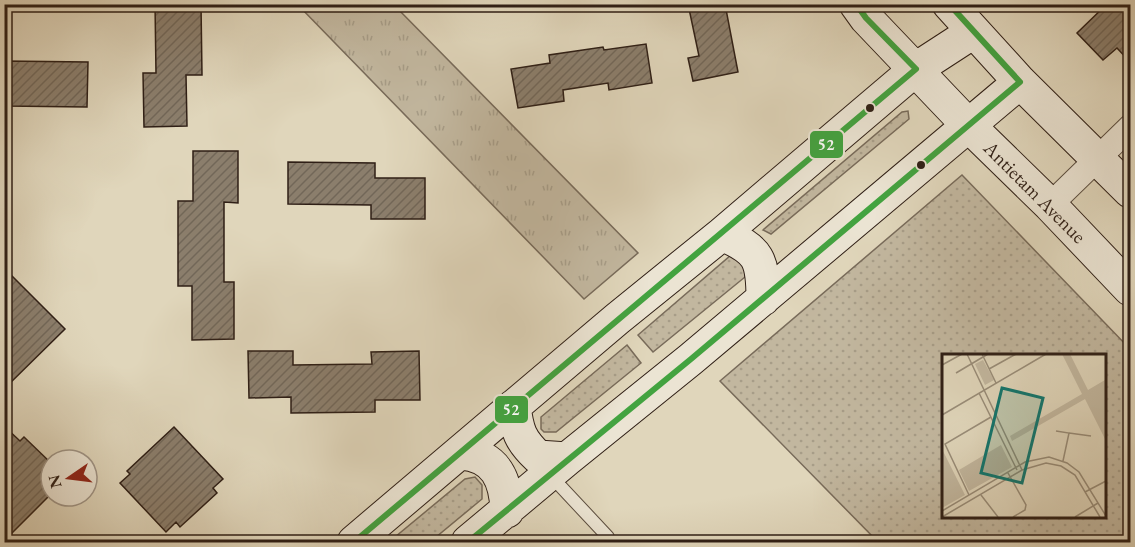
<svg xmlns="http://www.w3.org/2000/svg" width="1135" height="547" viewBox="0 0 1135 547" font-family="'EB Garamond',serif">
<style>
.grass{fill:url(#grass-dots);stroke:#786b5a;stroke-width:1.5;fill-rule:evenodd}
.park{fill:url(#park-tufts);stroke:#786b5a;stroke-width:1.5}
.building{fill:url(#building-hatch);stroke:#2f1f16;stroke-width:1.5}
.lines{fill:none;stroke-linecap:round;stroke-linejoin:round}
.lane-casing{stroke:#5b4d3f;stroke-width:14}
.street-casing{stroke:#5b4d3f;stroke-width:26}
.secondary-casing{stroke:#2f1f16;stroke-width:35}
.lane{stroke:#ebe4d3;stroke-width:12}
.street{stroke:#ebe4d3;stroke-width:24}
.secondary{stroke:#ebe4d3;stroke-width:33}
.bus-1-casing{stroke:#ebe4d3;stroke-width:10}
.bus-1{stroke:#43a340;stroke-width:6}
.bus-dot{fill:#2f1f16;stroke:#ebe4d3;stroke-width:2}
.labels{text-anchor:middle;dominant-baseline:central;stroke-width:6;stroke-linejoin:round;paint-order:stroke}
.street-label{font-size:20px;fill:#2f1f16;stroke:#ebe4d3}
.inset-road{fill:none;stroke:#998d79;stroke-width:1.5}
.view{fill:#0f766e;fill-opacity:0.15;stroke:#0f766e;stroke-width:3}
.inset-edge{fill:none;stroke:#2f1f16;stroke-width:3}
.line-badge{stroke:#ebe4d3;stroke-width:2}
.badge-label{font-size:16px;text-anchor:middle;font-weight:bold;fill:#fff}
</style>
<defs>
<pattern id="grass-dots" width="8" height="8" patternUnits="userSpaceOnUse" patternTransform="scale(1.5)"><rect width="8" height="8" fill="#c2b79f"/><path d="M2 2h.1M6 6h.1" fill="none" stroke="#a79d88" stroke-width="1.8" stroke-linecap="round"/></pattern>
<pattern id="park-tufts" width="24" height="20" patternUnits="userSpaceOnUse" patternTransform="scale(1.5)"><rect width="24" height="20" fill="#c2b79f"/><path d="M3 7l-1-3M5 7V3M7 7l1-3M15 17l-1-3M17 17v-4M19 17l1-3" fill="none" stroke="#a79d88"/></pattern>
<pattern id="building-hatch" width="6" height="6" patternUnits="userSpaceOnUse" patternTransform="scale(1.5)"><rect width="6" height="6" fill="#8b7e6c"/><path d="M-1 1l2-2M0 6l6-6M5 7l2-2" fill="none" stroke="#726758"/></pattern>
</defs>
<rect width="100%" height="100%" fill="#e0d6bb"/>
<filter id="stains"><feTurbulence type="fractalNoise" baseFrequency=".00333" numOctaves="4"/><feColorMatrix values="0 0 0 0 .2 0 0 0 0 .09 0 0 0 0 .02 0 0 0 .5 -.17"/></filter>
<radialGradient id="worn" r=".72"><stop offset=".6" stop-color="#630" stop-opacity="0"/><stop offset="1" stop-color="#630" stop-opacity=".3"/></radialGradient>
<path class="grass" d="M908 111 909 119 771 234 763 230 902 112Z
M962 175 1130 349V542H878L720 381ZM943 355H1104V516H943Z
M730 256 745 263V277L653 352 638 335Z
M627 345 641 363 556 432H544L541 429V417Z
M475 477 482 485V499L430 542H389L465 479Z"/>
<path class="park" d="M298 5H394L638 253 584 299Z"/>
<path class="building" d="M155 4H201L202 75H186L187 126 144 127 143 73H156Z
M688 4H725L738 72 693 81 688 58 699 56Z
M1107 4H1131V63L1117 48 1103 60 1077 33Z
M646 44 652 83 609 90 608 83 563 90 564 101 518 108 511 69 550 63 549 55 603 47 604 50Z
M4 61 88 62 87 107 5 106Z
M193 151H238V203L224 202V282H234V339L192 340V286H178V201H193Z
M288 162 375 163V178H425V219H371V205L288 204Z
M4 268 65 329 4 389Z
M248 351H293V365L372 364 371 352 419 351 420 400H375V412L291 413V397L249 398Z
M4 426 20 441 24 437 51 463V494L4 541Z
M174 427 223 479 213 488 217 493 180 527 176 522 166 532 120 483 130 474 127 471Z"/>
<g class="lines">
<defs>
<path id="lane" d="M550 475 608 537"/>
<path id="street" d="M1050 205 1130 127"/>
<path id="secondary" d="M856 4 866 18 968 125 1050 205 1130 289
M949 4 1020 82 1130 191
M722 234C759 250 763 259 763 299
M514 406C517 431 520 440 538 457L567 459
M462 453C496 456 506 480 507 511
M354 542 617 319 722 234 916 69 973 32
M468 542 567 459 691 359 1020 82"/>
</defs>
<use href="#lane" class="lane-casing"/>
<use href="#street" class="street-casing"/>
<use href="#secondary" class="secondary-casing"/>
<use href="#lane" class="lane"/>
<use href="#street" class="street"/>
<use href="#secondary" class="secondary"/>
<defs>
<path id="bus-1" d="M354 542 916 69 866 18 856 4
M468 542 691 359 1020 82 949 4"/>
</defs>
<use href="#bus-1" class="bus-1-casing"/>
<use href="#bus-1" class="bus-1"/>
</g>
<g class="bus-dot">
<circle cx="870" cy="108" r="5"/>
<circle cx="921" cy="165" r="5"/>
</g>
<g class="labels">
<g class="street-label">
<text transform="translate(1035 192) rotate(45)">Antietam Avenue</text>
</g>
</g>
<g transform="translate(942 354)">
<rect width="164" height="164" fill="#e0d6bb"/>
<path d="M41 6 52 26 43 31 33 10ZM59 91 70 113 27 137 17 116Z" fill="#c2b79f"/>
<path d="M120 0H128L146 36 163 26V85L143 45 70 87 68 82 140 40ZM0 95 23 141 0 154Z" fill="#c2b79f"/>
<path class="inset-road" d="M25 0 80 116M40 0 54 29M0 11 20 0M47 15 74 0M14 19 46 0M37 39 75 116M0 61 104 0M114 77 127 79 121 107M127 79 149 82M66 119 84 151 83 156 71 163M143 138 164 127M27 141 3 90 49 63M39 141 56 163M0 157 83 108 107 103 125 109 137 118 164 162M0 163 80 116 104 109 119 112 133 121 158 163M133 163 156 149"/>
<path class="view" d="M60 34 101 44 80 129 39 119Z"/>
<rect width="164" height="164" class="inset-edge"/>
</g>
<g class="line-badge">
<rect x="809" y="130" width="35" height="29" rx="6" fill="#43a340"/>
<rect x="494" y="395" width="35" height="29" rx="6" fill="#43a340"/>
</g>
<g class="badge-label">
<text x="826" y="150">52</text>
<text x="511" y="415">52</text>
</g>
<rect width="1135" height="547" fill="none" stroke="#e0d6bb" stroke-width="24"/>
<rect x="6" y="6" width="1123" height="535" fill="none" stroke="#2f1f16" stroke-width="3"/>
<rect x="12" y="12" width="1111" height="523" fill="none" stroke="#2f1f16" stroke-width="1.5"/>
<g transform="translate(69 478) rotate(256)"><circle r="28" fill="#ebe4d3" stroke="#a09587" stroke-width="1.5"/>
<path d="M0-4.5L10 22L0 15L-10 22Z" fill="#8f2418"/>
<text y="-9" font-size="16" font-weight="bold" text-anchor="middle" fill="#2f1f16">N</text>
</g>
<rect width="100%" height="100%" filter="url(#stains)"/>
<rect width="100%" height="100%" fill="url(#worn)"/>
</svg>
